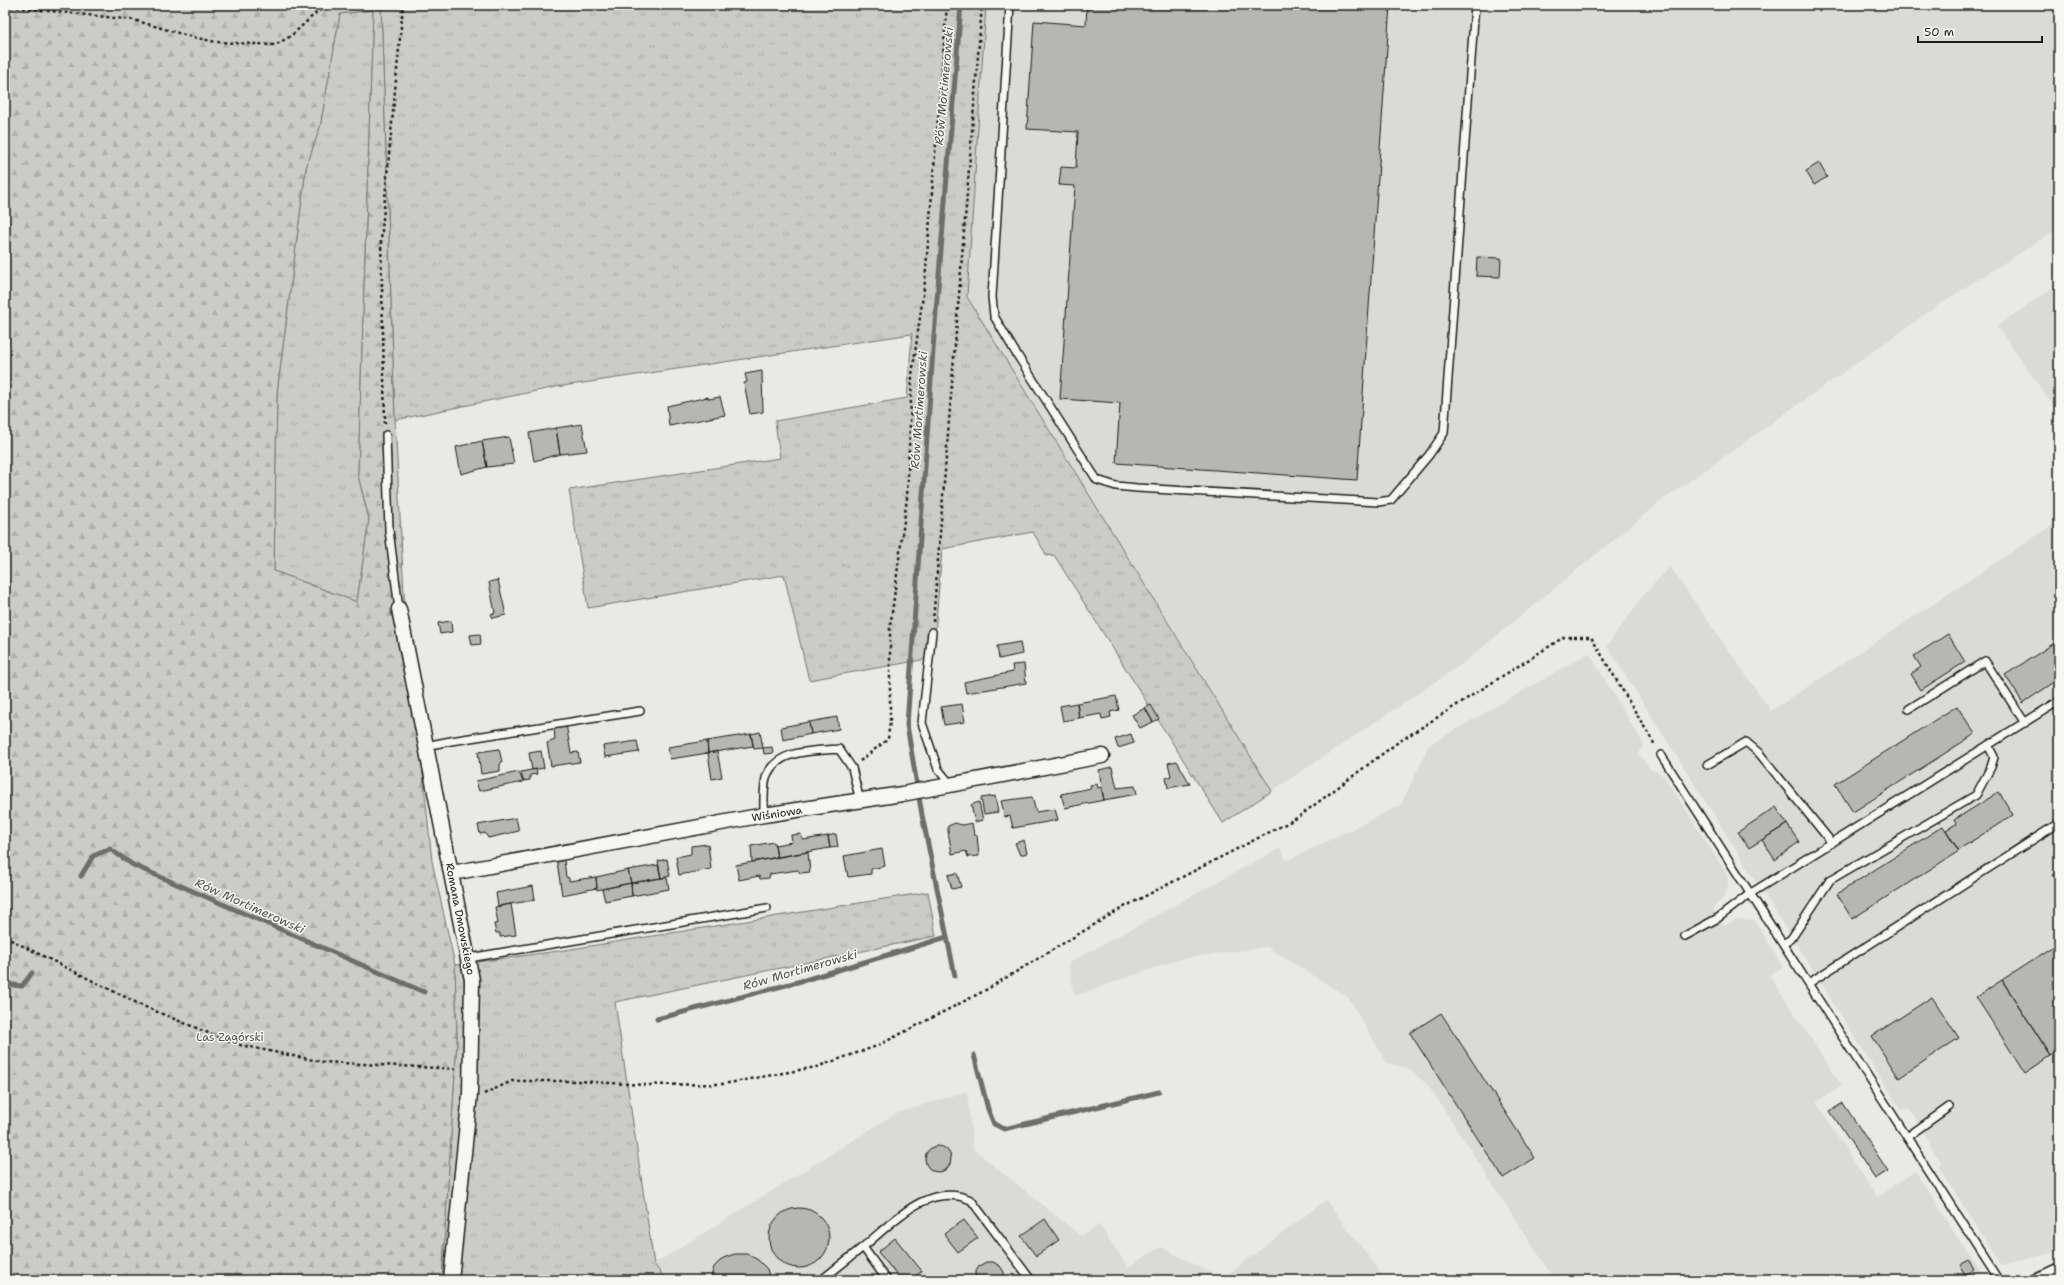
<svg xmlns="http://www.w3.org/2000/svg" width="2064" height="1285" viewBox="0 0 2064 1285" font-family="'Shantell Sans',sans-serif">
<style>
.built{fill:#dadad6}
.grass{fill:url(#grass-tufts);stroke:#747472}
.forest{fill:url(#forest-firs);stroke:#747472;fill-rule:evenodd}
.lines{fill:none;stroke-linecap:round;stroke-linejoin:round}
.stream{stroke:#6d6d6c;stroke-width:5}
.building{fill:#b6b6b3;stroke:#1c1c1c}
.service-casing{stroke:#1c1c1c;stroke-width:10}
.minor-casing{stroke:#1c1c1c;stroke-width:17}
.path{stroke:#1c1c1c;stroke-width:2.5;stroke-dasharray:3 3;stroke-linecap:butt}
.service{stroke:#f6f6f2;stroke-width:7}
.minor{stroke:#f6f6f2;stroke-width:14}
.labels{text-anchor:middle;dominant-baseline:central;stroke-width:3;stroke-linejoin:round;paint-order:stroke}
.street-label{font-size:11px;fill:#1c1c1c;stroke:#f6f6f2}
.park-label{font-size:11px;fill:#51514f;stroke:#f6f6f2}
.water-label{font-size:12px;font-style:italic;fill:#525251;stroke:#f6f6f2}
</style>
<defs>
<pattern id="grass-tufts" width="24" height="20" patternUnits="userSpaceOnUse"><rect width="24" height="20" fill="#cbcbc7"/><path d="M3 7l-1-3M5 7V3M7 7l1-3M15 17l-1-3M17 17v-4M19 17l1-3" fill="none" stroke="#aeaeaa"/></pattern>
<pattern id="forest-firs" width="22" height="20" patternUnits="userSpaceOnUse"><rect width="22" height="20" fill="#cbcbc7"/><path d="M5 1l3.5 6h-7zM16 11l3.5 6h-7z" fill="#aeaeaa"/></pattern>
</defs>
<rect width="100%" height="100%" fill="#e9e9e5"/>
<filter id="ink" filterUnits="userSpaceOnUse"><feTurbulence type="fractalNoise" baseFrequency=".025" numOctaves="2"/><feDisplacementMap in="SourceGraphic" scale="8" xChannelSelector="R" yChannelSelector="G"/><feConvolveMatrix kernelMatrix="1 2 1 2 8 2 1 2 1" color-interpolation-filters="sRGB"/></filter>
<g filter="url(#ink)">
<path class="built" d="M986 5H2059V228L1941 303 1660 502 1462 664 1272 791 967 297Z
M2059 284V414L1997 326Z
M2059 521V1249L2055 1251 2000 1263 1939 1167 1941 1162 1921 1127 1909 1108 1901 1110 1607 646 1643 596 1670 567 1771 711Z
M1589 653 1644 745 1638 753 1650 769 1664 776 1728 876V888L1723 898 1713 908 1718 918 1724 926 1737 919 1755 921 1783 967 1769 975 1842 1086 1816 1102 1877 1198 1915 1171 1981 1274 1979 1280H1555L1428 1085 1408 1068 1387 1063 1348 997 1267 947 1179 959 1074 996 1069 963 1280 848 1287 861 1401 805 1429 745Z
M967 1091 973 1149 1081 1236 1099 1225 1128 1267 1161 1247 1222 1279 1326 1200 1386 1280H666L654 1264 895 1114Z"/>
<path class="grass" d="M381 5H986L967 297 1272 791 1223 823 1054 555 1047 556 1033 532 942 549 933 658 809 680 784 575 588 608 569 490 780 458 775 421 907 398 912 334 556 387 395 420Z
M373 10 358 475 369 519 357 602 274 571 277 393 306 168 320 127 340 14Z
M928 892 936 936 615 1002 654 1264 666 1280H442L457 1040 455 965 565 950Z"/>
<path class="forest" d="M5 5H381L395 420 404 594 432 861 455 965 457 1040 442 1280H5ZM373 10 358 475 369 519 357 602 274 571 277 393 306 168 320 127 340 14Z"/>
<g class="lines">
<path class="stream" d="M81 876 93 856 110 849 133 865 424 992
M955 976 922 815 907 725 934 336 961 5
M5 984 22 986 32 973
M657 1019 805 980 947 937
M974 1055 988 1109 994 1124 1004 1129 1159 1092"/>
</g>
<path class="building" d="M1087 5H1390L1357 480 1116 463 1120 403 1060 399 1075 186 1059 185 1061 167 1076 168 1078 132 1027 129 1034 21 1086 25Z
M1819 163 1827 177 1814 185 1806 171Z
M1477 257 1501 258 1500 277 1476 276Z
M762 371 763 412 750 414 744 383 747 382 745 374Z
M708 397 709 399 720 397 725 415 669 426 667 406Z
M582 424 587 451 560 454 556 428Z
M556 428 560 454 534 461 529 433Z
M509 437 514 464 487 467 482 441Z
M482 441 487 467 461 474 456 447Z
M498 580 506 615 493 618 491 614 495 613 489 582Z
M451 621 452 632 440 634 438 623Z
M480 634 481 644 472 645 470 635Z
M1948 634 1965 662 1921 690 1911 674 1921 667 1914 656Z
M2059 640V679L2023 703 2005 675Z
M1020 642 1022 654 999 659 997 646Z
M1024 664 1026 683 966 693 964 682 1013 672 1012 665Z
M1116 696 1119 710 1110 712 1111 717 1102 719 1101 714 1079 718 1077 703Z
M1077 703 1079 718 1063 721 1060 706Z
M962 704 965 722 944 725 941 707Z
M1151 705 1159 719 1153 722 1145 708Z
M1957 706 1975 734 1853 812 1835 784Z
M1145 708 1153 722 1140 728 1132 715Z
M837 717 839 729 811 734 809 722Z
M809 722 811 734 783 740 781 727Z
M566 724 571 753 578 752 580 762 551 766 547 743 555 740 554 727Z
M760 732 763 748 754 749 751 734Z
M751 734 753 746 708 753 707 741Z
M1131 734 1134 743 1118 748 1115 739Z
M637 741 639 752 605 757 603 746Z
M707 741 708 753 670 759 668 747Z
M772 747 773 753 764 754 763 748Z
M499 749 502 762 500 764V771L481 774 478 752Z
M541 751 544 768 532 770 529 753Z
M717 751 722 777 712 779 708 753Z
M1177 761 1190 784 1168 788 1166 778 1171 776 1168 763Z
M1112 767 1117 788 1135 786 1137 794 1104 800 1099 770Z
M536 769 537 774 530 775V780L523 781 521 772Z
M519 772 523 782 479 791 476 781Z
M1097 784 1098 788 1101 787 1104 800 1065 808 1061 794 1091 788 1090 785Z
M1999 792 2013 815 1958 850 1946 830 1956 824 1954 820Z
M995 796 998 812 984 814 981 798Z
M1032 797 1036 812 1055 809 1058 820 1013 828 1010 816 1005 817 1001 801Z
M979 802 983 820 975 822 971 805Z
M1776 807 1787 824 1749 848 1738 832Z
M516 818 519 831 488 838 485 833 480 834 478 825Z
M955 823 962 825 972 823 974 835H977L979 856 968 857 966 851 952 854 948 831V826Z
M1787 824 1799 842 1775 860 1762 840Z
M1943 826 1959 851 1852 919 1837 894Z
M801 834 803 840 828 836 830 848 777 857 775 845 792 842 791 835Z
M836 834 838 847 830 848 828 836Z
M1024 840 1027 853 1020 855 1015 843Z
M774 842 777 857 752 862 751 846Z
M708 844 711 869 679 875 676 857 691 854V846Z
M882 849 885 866 871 869V874L848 877 844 856Z
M808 852 810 872 800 873 798 870 770 874 769 878 760 879 759 876 739 880 736 865Z
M667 859 670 876 661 878 658 861Z
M564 860 566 877 569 878V881L596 877 597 888 562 895 557 862Z
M658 865 661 878 631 883 628 870Z
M628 870 631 883 597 890 596 877Z
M2059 871V885L2052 875Z
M957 873 961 887 952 889 948 875Z
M661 878H667L669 889 632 896 631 883Z
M631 883 632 896 605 901 602 889Z
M533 886 535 900 498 906 496 893Z
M511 904 516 935 500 937V933H496L494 924 498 923 495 907Z
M2059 943V1051L2051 1056 2002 980Z
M2002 980 2051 1056 2025 1073 1976 997Z
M1932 997 1959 1038 1899 1078 1872 1036Z
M1441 1013 1535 1158 1503 1178 1410 1033Z
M1843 1103 1888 1171 1875 1179 1830 1111Z
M925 1159a13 13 0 1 1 26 0a13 13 0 1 1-26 0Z
M769 1238a30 30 0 1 1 60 0a30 30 0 1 1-60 0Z
M1045 1219 1059 1240 1036 1256 1021 1236Z
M964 1220 978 1238 958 1252 944 1234Z
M895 1238 922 1271 910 1280H901L878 1252Z
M735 1254H747L758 1260 767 1269 770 1280H710L714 1267 723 1258Z
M1968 1261 1974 1272 1965 1277 1959 1266Z
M986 1262H993L1000 1266 1004 1272V1280H976L975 1273 979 1266Z"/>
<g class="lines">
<defs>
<path id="service" d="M1010 5 992 297 994 316 1014 350 1097 480 1116 486 1137 488 1378 502 1391 500 1429 455 1444 433 1475 5
M386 435 389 530 399 609
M932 632 922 723 938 769 951 785
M1909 709 1985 661 2025 723
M425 746 451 741 640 711
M1661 755 1999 1280
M1707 765 1746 742 1759 753 1832 843
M764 815C764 805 763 784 767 775 778 749 815 751 839 749L852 768 860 801
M1685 936 1718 918 1751 893 2059 701
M1783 944 1791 939 1830 880 1976 795 1991 767 1994 757 1988 745
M469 958 767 908
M1809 983 2059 823
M1907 1137 1949 1107
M863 1247C894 1222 928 1181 971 1200L1031 1280
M826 1280 824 1278 863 1247 887 1280"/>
<path id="minor" d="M399 609 472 980 470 1094 451 1280
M452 873 764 815 902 794 1102 756
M2038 1280 2059 1270"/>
</defs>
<use href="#service" class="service-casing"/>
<use href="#minor" class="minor-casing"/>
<path class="path" d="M384 5 403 8
M5 6 134 20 188 36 216 42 275 45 291 36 318 11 335 5
M385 424 381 241 403 5
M933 622 982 5
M860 761 888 739 890 720V628L907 498 912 375 925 281 947 5
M5 937 143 1006 235 1044 323 1062 457 1069
M484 1094 512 1081H578L644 1085 723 1084 816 1067 877 1046 984 991 1122 908 1297 818 1397 743 1564 637H1591L1655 745"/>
<use href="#service" class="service"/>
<use href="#minor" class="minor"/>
</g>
</g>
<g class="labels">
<g class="street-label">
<text transform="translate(777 814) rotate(-9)">Wiśniowa</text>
<text transform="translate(460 919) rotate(79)">Romana Dmowskiego</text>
</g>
<g class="park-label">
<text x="230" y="1037">Las Zagórski</text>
</g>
<g class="water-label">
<text transform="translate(944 86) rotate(-85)">Rów Mortimerowski</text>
<text transform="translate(919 410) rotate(-86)">Rów Mortimerowski</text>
<text transform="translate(250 906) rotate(24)">Rów Mortimerowski</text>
<text transform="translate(800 970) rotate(-16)">Rów Mortimerowski</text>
</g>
</g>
<rect width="2064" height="1285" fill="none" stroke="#f6f6f2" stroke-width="20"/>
<rect x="10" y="10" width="2044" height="1265" fill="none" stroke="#1c1c1c" stroke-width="1.5" filter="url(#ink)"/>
<path d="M1918 36v6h124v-6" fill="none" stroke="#1c1c1c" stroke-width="2"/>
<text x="1924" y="36" font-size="12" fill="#1c1c1c" stroke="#f6f6f2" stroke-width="3" paint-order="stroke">50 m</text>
</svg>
